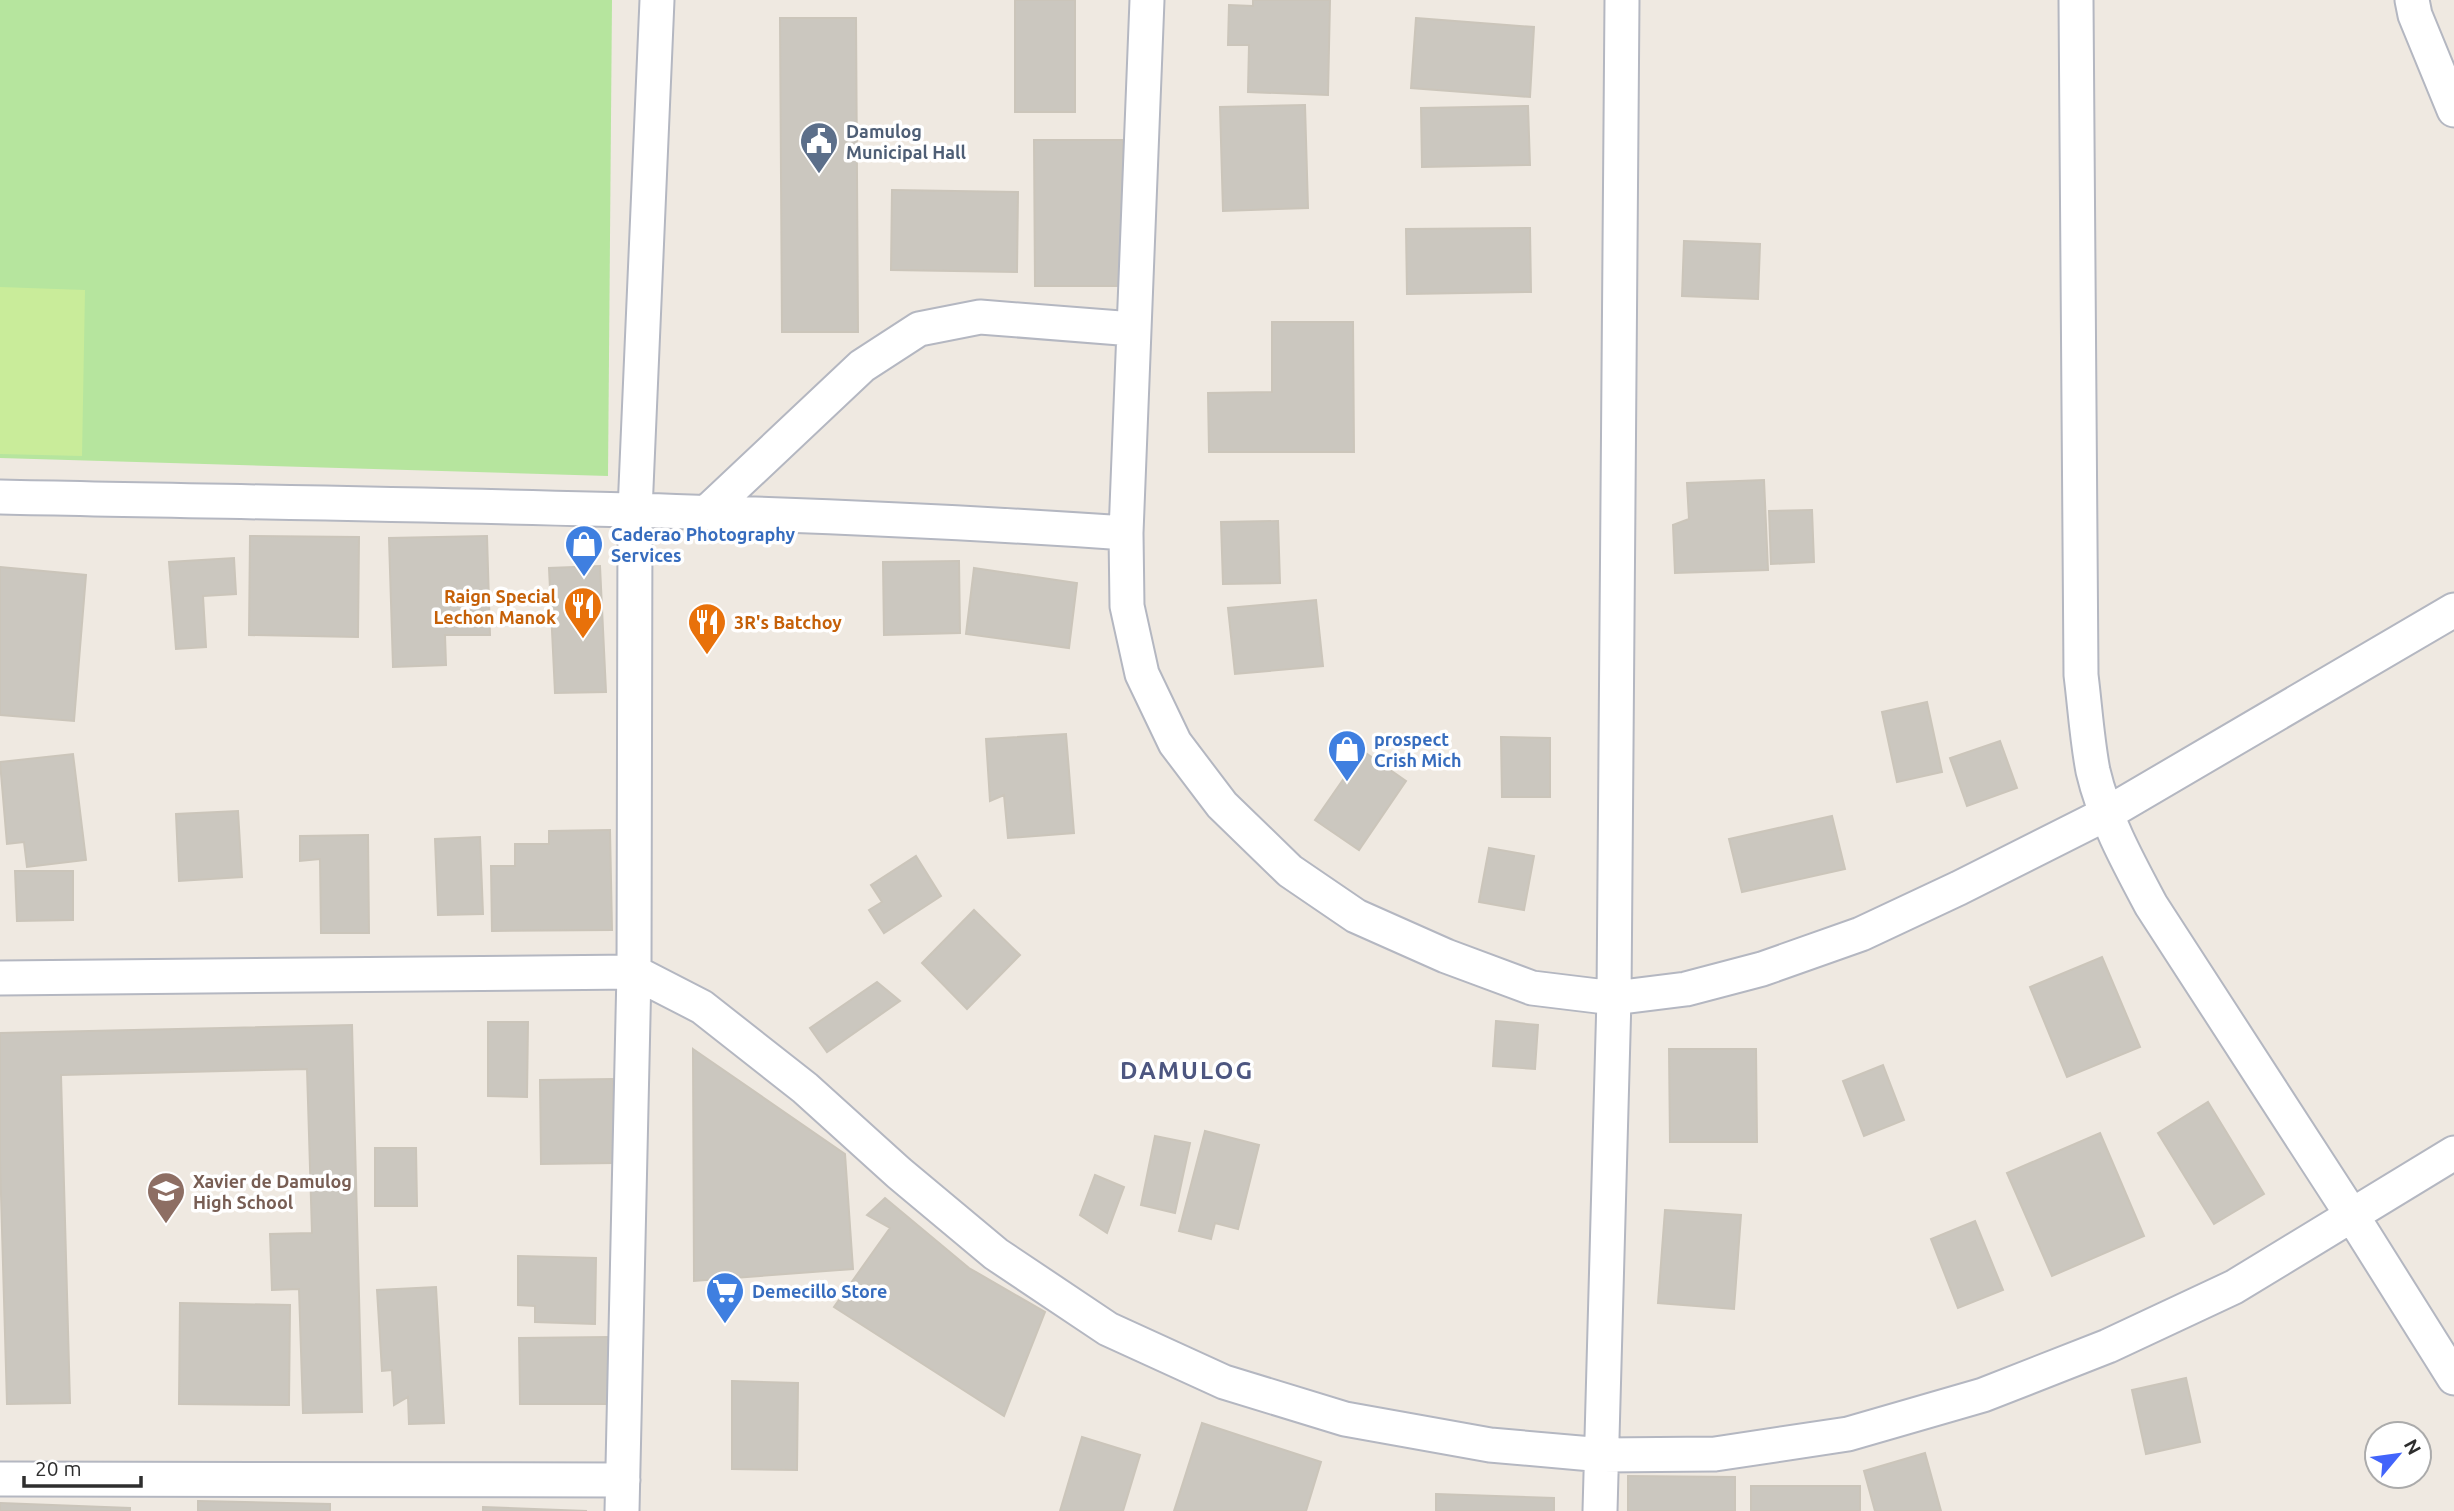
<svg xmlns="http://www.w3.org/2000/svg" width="2454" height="1511" viewBox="0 0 2454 1511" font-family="Ubuntu,sans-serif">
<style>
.green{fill:#b6e59e}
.pitch{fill:#c9ec9a}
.building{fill:#cbc7bf;stroke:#cbc5ba;stroke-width:2}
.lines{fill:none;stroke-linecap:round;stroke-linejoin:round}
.minor-casing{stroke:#b4b7c1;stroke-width:37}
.minor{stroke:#fff;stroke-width:33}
.labels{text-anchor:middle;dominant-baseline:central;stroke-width:7;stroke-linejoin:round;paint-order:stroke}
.service-label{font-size:18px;font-weight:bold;fill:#4e5e75;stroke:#fff;text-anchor:start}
.shop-label{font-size:18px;font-weight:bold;fill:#366cbe;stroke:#fff;text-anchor:start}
.food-label{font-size:18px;font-weight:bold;fill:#c56008;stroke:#fff;text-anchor:end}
.education-label{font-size:18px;font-weight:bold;fill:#785e54;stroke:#fff;text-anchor:start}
.district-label{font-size:24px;font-weight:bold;letter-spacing:2px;fill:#4d5680;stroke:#fff}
</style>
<rect width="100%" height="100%" fill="#efe9e1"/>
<path class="green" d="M0 0H612L608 476 0 458Z"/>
<path class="pitch" d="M0 287 85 290 82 456 0 454Z"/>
<path class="building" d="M1015 0H1075V112H1015Z
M1253 0H1330L1328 95 1248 92 1249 45H1228L1229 5 1253 6Z
M780 18H856L858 332H782Z
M1416 18 1534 27 1530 97 1411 88Z
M1305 105 1308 208 1223 211 1220 107Z
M1528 106 1530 165 1422 167 1421 108Z
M1034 140H1123L1124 286H1035Z
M892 190 1018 192 1017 272 891 270Z
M1530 228 1531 292 1407 294 1406 229Z
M1684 241 1760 244 1758 299 1682 296Z
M1272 322H1353L1354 452H1209L1208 393 1272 392Z
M1764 480 1768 570 1675 573 1673 525 1689 519 1687 483Z
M1812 510 1814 562 1771 564 1769 511Z
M1278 521 1280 583 1223 584 1221 522Z
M250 536 359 537 358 637 249 635Z
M487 536 490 635H445L446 665 393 667 389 538Z
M234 558 236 594 203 596 206 647 176 649 169 562Z
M959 561 960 633 884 635 883 562Z
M600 566 606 692 555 693 549 568Z
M0 567 86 575 74 721 0 715Z
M974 568 1077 583 1069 648 966 634Z
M1316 600 1323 666 1235 674 1228 608Z
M1927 702 1942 772 1897 782 1882 712Z
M1066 734 1074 833 1008 838 1004 795 990 801 986 739Z
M1501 737 1550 738V797H1502Z
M2000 741 2017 788 1967 806 1950 758Z
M1363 751 1406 781 1359 850 1315 820Z
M73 754 86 860 27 867 24 842 7 844 0 762Z
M238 811 242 877 179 881 176 814Z
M1832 816 1845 869 1742 892 1729 839Z
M610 830 612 930 492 931 491 866H515V844H549V831Z
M368 835 369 933H321L320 859 300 861V836Z
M480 837 483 914 438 915 435 839Z
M1489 848 1534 856 1524 910 1479 902Z
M916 856 941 896 884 933 869 910 882 902 871 885Z
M15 871H73V920L17 921Z
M974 910 1020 955 967 1009 922 963Z
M2102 957 2140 1047 2067 1077 2030 987Z
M877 982 900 1001 827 1052 810 1028Z
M1496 1021 1538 1025 1535 1069 1493 1066Z
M488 1022H528L527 1097 488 1096Z
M352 1025 362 1412 303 1413 299 1289 272 1290 270 1234 312 1233 307 1069 61 1075 70 1403 7 1404 0 1160V1033Z
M693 1049 845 1154 853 1269 694 1281Z
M1669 1049H1756L1757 1142H1670Z
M1883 1065 1904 1120 1864 1136 1843 1081Z
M613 1079 614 1163 541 1164 540 1080Z
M2208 1102 2264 1194 2214 1224 2158 1133Z
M1205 1131 1259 1145 1238 1229 1215 1223 1211 1239 1179 1231Z
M2100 1133 2144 1236 2052 1276 2007 1173Z
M1155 1136 1190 1143 1175 1213 1141 1205Z
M375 1148H416L417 1206H375Z
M1095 1175 1124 1187 1107 1233 1080 1215Z
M885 1198 969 1268 1045 1312 1004 1416 834 1307 890 1228 867 1215Z
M1665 1210 1741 1215 1734 1309 1658 1303Z
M1975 1221 2003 1290 1958 1308 1931 1239Z
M518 1256 596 1258 595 1324 535 1322V1306L518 1305Z
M436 1287 444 1423 409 1424 408 1397 394 1405 392 1370 382 1371 377 1290Z
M180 1303 290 1305 289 1405 179 1404Z
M608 1337V1404H520L519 1338Z
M2186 1378 2200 1442 2146 1454 2132 1390Z
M732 1381 798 1383 797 1470 732 1469Z
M1202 1423 1321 1462 1306 1511H1174Z
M1082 1437 1140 1455 1123 1511H1060Z
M1925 1453 1941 1511H1875L1864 1471Z
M1628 1476 1735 1477V1511H1628Z
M1751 1486H1860V1511H1751Z
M1436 1494 1554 1498V1511H1436Z
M198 1501 330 1504V1511H198Z
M0 1503 130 1508V1511H0Z
M483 1507 587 1511H483Z"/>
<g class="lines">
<defs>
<path id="minor" d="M1147 0 1126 533 1127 606 1142 674 1175 743 1222 805 1290 871 1356 916 1446 956 1532 988 1614 998 1686 989 1762 969 1861 934 1959 888 2106 814 2454 610
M2076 0 2081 675C2085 707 2087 740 2093 771 2104 818 2128 862 2151 905L2353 1217 2454 1378
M2412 0 2415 15 2454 110
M0 497C375 505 751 507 1126 533
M706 513 862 366 919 329 980 317 1133 329
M0 978 634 972 702 1007 805 1088 899 1173 996 1254 1108 1329 1224 1382 1345 1419 1490 1445 1603 1455 1715 1454 1848 1434 1983 1395 2108 1346 2234 1287 2454 1153
M0 1479 623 1480
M622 1511 634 972 635 511 657 0
M1600 1511 1614 998 1622 0"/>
</defs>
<use href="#minor" class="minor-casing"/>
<use href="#minor" class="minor"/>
</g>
<defs>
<symbol id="civic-pin" viewBox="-11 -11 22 30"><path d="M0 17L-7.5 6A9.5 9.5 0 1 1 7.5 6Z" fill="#5c6f8a" stroke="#fff"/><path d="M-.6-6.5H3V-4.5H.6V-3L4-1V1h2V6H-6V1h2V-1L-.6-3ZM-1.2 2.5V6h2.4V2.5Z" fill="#fff"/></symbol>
<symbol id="shop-pin" viewBox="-11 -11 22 30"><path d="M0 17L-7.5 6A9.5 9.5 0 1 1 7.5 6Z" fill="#3f7fe0" stroke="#fff"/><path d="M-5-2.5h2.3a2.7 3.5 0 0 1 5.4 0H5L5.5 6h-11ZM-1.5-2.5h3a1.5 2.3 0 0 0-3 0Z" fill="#fff"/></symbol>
<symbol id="restaurant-pin" viewBox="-11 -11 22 30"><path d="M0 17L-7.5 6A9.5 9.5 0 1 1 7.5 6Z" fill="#e8710a" stroke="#fff"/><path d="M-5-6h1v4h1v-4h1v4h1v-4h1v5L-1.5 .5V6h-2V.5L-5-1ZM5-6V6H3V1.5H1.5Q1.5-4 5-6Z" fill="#fff"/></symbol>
<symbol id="school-pin" viewBox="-11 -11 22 30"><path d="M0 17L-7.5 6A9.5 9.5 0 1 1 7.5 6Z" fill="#8d6e63" stroke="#fff"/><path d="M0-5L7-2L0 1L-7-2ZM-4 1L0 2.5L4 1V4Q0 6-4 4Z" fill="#fff"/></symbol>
<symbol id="supermarket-pin" viewBox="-11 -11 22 30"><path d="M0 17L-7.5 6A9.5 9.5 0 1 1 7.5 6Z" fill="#3f7fe0" stroke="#fff"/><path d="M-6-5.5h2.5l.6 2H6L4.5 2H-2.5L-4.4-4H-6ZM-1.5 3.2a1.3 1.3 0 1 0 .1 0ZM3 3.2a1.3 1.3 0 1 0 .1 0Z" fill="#fff"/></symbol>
</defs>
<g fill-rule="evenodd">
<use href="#civic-pin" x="797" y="119" width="44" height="60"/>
<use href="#shop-pin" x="562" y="522" width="44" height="60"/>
<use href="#restaurant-pin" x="561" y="584" width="44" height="60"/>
<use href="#restaurant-pin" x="685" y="600" width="44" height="60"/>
<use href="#shop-pin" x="1325" y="727" width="44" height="60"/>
<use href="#school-pin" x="144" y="1169" width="44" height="60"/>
<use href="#supermarket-pin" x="703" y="1269" width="44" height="60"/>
</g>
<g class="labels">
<g class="service-label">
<text x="846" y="131">Damulog<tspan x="846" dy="21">Municipal Hall</tspan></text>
</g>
<g class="shop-label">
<text x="611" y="534">Caderao Photography<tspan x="611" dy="21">Services</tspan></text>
<text x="1374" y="739">prospect<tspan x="1374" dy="21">Crish Mich</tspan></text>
<text x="752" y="1291">Demecillo Store</text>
</g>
<g class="food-label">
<text x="556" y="596">Raign Special<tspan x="556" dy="21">Lechon Manok</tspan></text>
<text x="734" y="622" text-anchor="start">3R's Batchoy</text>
</g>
<g class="education-label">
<text x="193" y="1181">Xavier de Damulog<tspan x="193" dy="21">High School</tspan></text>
</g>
<g class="district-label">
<text x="1187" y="1070">DAMULOG</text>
</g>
</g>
<g transform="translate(2398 1455) rotate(61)"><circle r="33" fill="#ffffff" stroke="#ababab" stroke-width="2"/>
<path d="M0-5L12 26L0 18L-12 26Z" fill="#4264fb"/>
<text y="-10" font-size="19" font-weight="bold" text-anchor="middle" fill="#2e2e2e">N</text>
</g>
<path d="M24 1476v10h117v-10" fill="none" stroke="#2e2e2e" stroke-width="3.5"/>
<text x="35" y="1476" font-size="21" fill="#2e2e2e" stroke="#ffffff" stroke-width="5" paint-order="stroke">20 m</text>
</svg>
